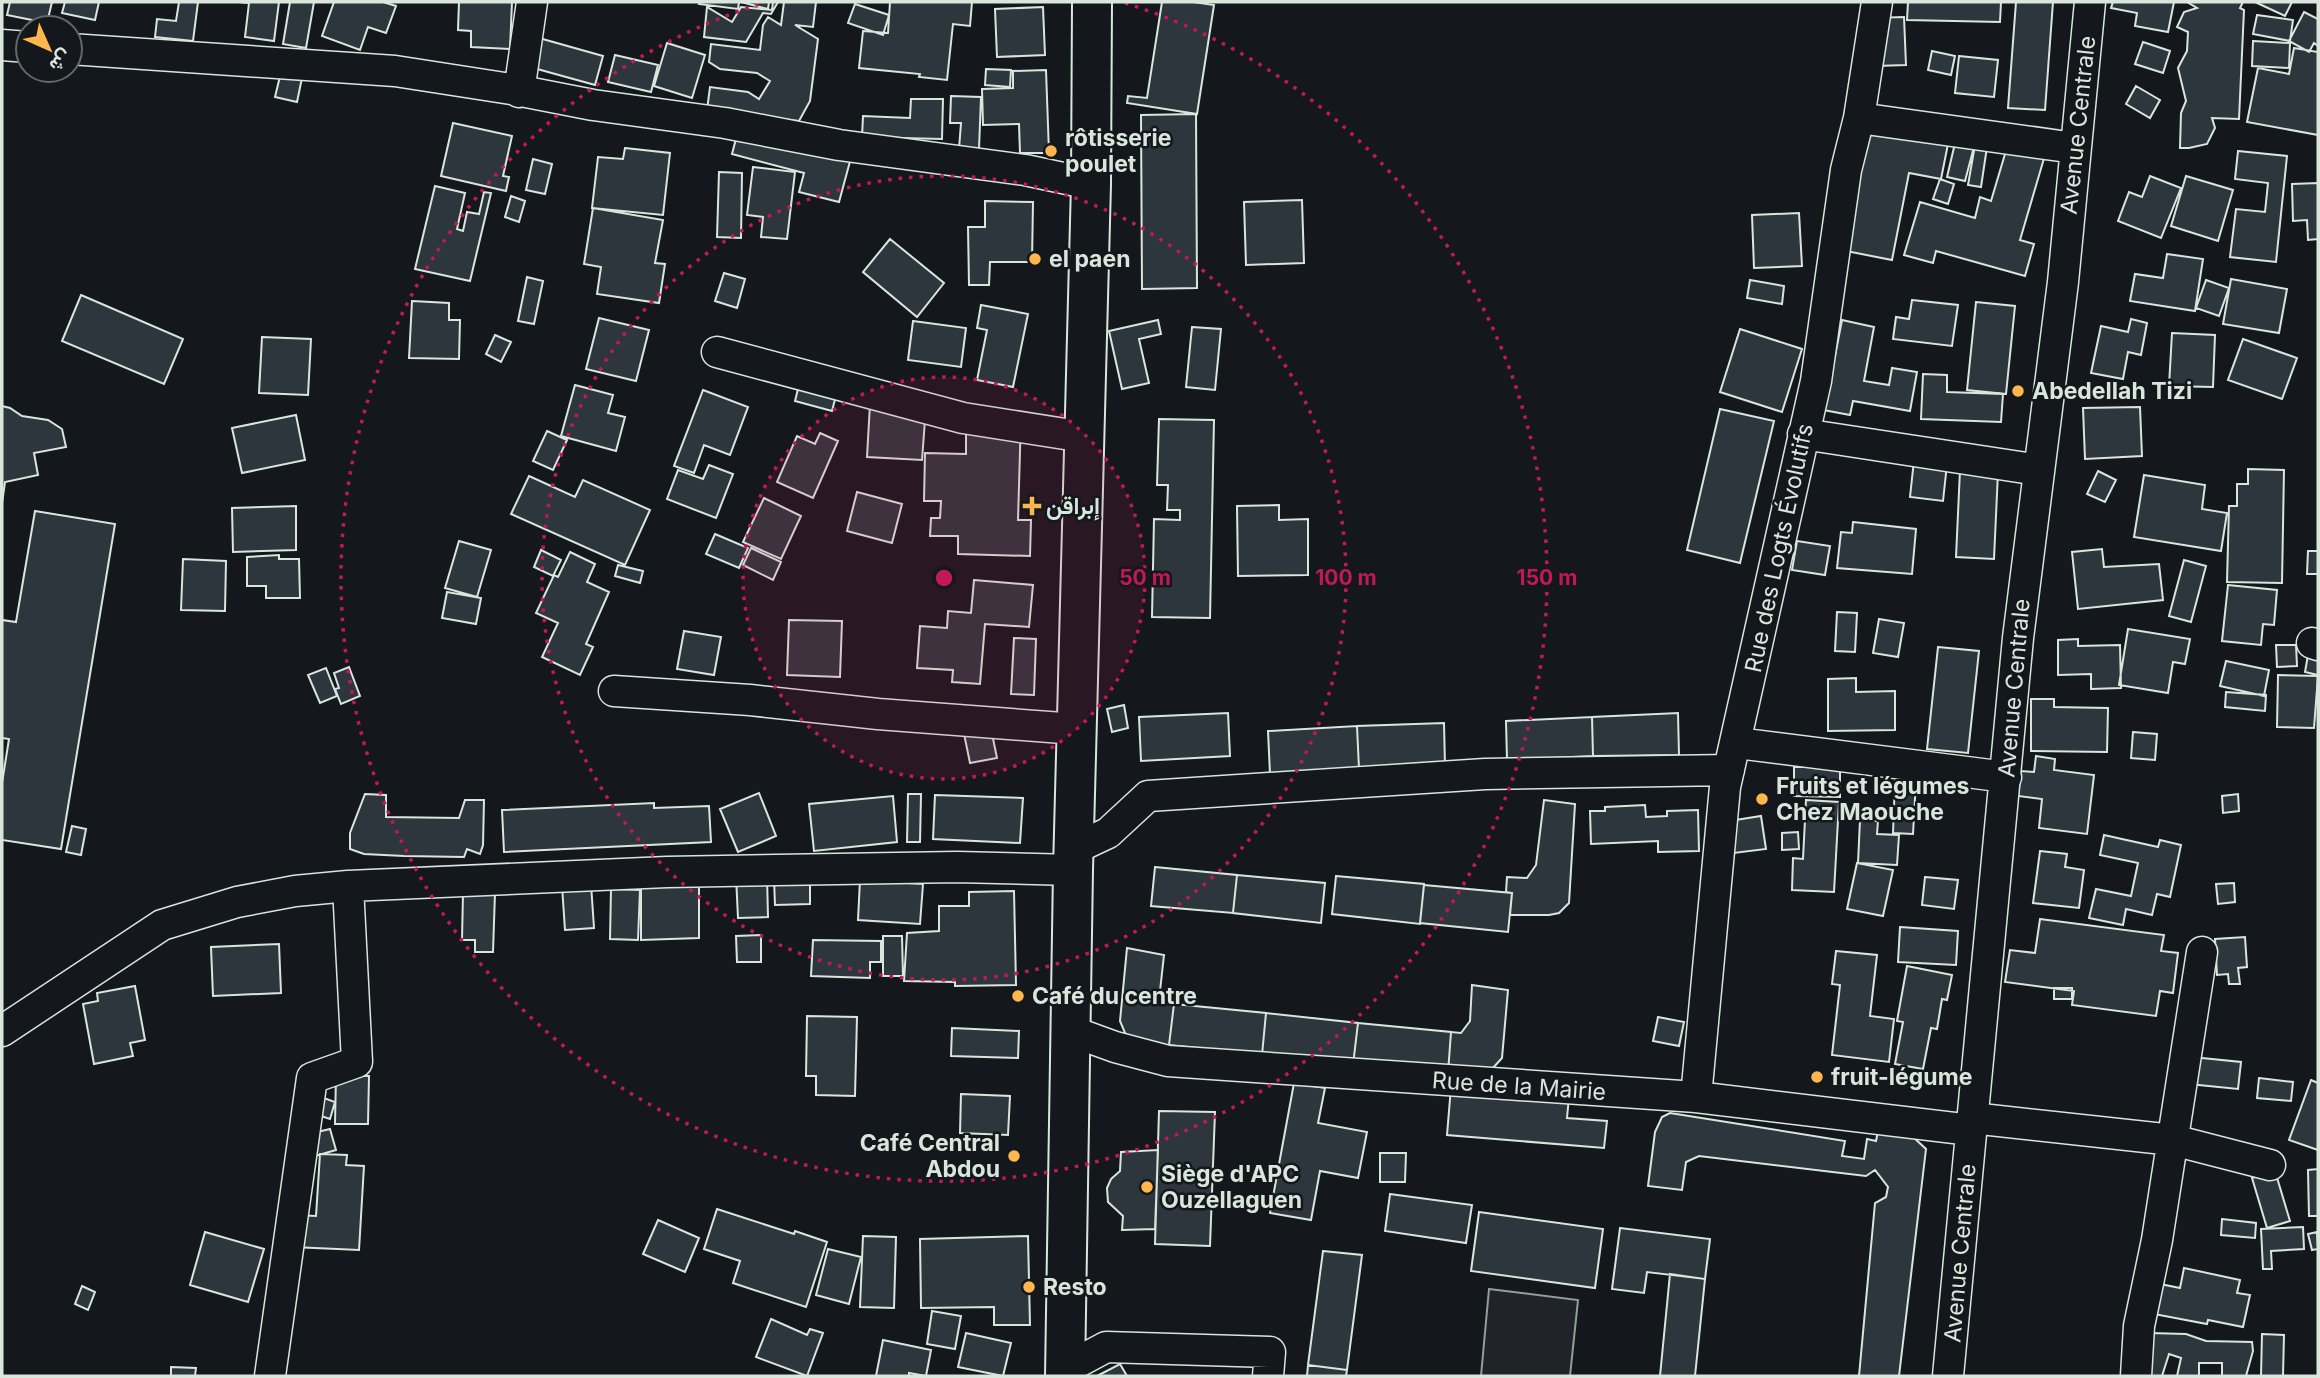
<svg xmlns="http://www.w3.org/2000/svg" width="2320" height="1378" viewBox="0 0 2320 1378" font-family="Inter,Vazirmatn,sans-serif">
<style>
.green{fill:#202428;stroke:#939e99;stroke-width:2}
.building{fill:#2c363c;stroke:#d8e6dc;stroke-width:2}
.lines{fill:none;stroke-linecap:round;stroke-linejoin:round}
.minor-casing{stroke:#d8e6dc;stroke-width:33}
.major-casing{stroke:#d8e6dc;stroke-width:42}
.minor{stroke:#14181c;stroke-width:30}
.major{stroke:#14181c;stroke-width:38}
.ring{fill:none;stroke:#c2185b;stroke-width:3.5;stroke-dasharray:3.5 7}
.poi-dot{fill:#ffb74d;stroke:#14181c;stroke-width:2.5}
.labels{text-anchor:middle;dominant-baseline:central;stroke-width:5;stroke-linejoin:round;paint-order:stroke}
.street-label{font-size:23px;fill:#d8e6dc;stroke:#14181c}
.poi-label{font-size:23px;font-weight:bold;fill:#d8e6dc;stroke:#14181c;text-anchor:start}
.centre{fill:#c2185b;stroke:#14181c;stroke-width:3.5}
.ring-label{font-size:21px;text-anchor:middle;font-weight:bold;fill:#c2185b;stroke:#14181c;stroke-width:5;stroke-linejoin:round;paint-order:stroke}
</style>
<rect width="100%" height="100%" fill="#14181c"/>
<path class="green" d="M1489 1289 1578 1300 1570 1376H1481Z"/>
<path class="building" d="M10 2H52L47 23 7 15Z
M65 2H99L95 20 62 13Z
M179 2H198L193 41 155 37 157 19 176 21Z
M238 2H279L274 41 245 37 249 3Z
M290 2H314L306 48 283 44Z
M334 2H383L396 6 386 33 368 27 360 50 322 36Z
M459 2H512L510 49 471 47V31L458 30Z
M700 2H739L738 9 699 4Z
M741 2H769L768 9Z
M773 2H778L771 14 763 13 746 42 704 37 707 7 732 22 741 7 772 10Z
M784 2H816L813 27 795 25 818 39 810 101 799 121 707 110 710 87 748 92 759 99 770 81 757 73 720 69 709 62 711 44 760 50 763 25 768 17 781 25Z
M890 2H972L970 26 953 24 947 80 919 77 920 74 859 68 863 31 888 33Z
M1162 2H1193L1214 5 1197 114 1127 103 1128 96 1147 98Z
M1908 2H2001L2000 22 1907 20Z
M2016 2H2053L2045 110 2008 108Z
M2113 2H2174L2168 32 2135 26 2137 13 2111 8Z
M2187 2H2243L2240 8 2244 10 2239 119 2212 118 2215 128 2207 144 2189 148H2180L2181 113 2186 101 2178 68 2187 51 2188 32 2177 27 2184 12 2197 8Z
M2255 2H2292L2285 16Z
M855 4 889 15 883 35 848 23Z
M1043 7 1045 55 997 57 995 9Z
M2304 12 2318 19V46L2314 43 2309 52 2289 41Z
M2257 15 2293 20 2290 41 2253 34Z
M1904 17 1906 65 1876 66 1874 18Z
M539 38 603 56 595 85 530 67Z
M2253 41 2290 43 2289 68 2252 66Z
M2143 42 2170 51 2163 73 2135 64Z
M667 43 705 55 692 98 654 86Z
M2294 48 2318 52V135L2247 122 2258 68 2289 74Z
M1932 51 1955 56 1951 75 1928 70Z
M615 55 658 65 651 92 608 82Z
M1959 56 1998 60 1994 97 1955 93Z
M282 68 303 73 297 102 275 97Z
M986 69 1011 70 1010 87 985 85Z
M1046 70 1049 153H1020L1019 124 983 125 982 89 1013 88V71Z
M2136 86 2160 100 2150 118 2126 104Z
M951 96 981 97 979 149H959L961 123H950Z
M911 99H943L942 139 862 137 863 116 910 118Z
M1196 114 1197 288 1142 289 1141 115Z
M453 123 512 136 503 176 509 177 506 191 441 176Z
M1865 123 1949 139 1941 179 1909 173 1892 260 1841 250Z
M738 131 852 154 839 202 799 192 804 173 732 154Z
M1956 139 1975 143 1965 181 1947 177Z
M2008 144 2045 155 2020 240 2034 244 2025 276 1936 251 1933 263 1904 255 1920 202 1975 218 1980 197 1991 201Z
M1975 145 1987 147 1981 187 1968 185Z
M625 148 670 153 663 215 592 208 598 157 623 159Z
M2238 151 2287 156 2276 262 2230 257 2236 209 2265 212 2268 183 2235 179Z
M533 159 552 164 545 194 526 190Z
M753 167 795 172 787 239 761 237 763 217 747 215Z
M719 172 742 173 741 238 717 237Z
M2150 176 2181 188 2161 238 2118 221 2129 192 2142 197Z
M2186 176 2233 190 2218 241 2171 226Z
M1940 179 1954 184 1948 204 1933 199Z
M2318 183V239L2308 240 2307 220 2293 221 2292 184Z
M435 186 465 193 457 229 463 231 467 212 479 214 484 192 491 193 470 281 415 269Z
M511 196 525 201 519 222 505 217Z
M1302 200 1304 263 1246 265 1244 202Z
M985 201 1033 202 1032 262H990L989 285H969L968 227H985Z
M593 208 663 220 655 263 665 264 659 303 597 294 601 267 584 264Z
M1799 213 1802 266 1754 268 1752 215Z
M890 239 944 283 917 317 863 272Z
M2167 254 2203 259 2195 311 2130 301 2135 274 2163 278Z
M724 273 745 279 737 308 715 301Z
M527 277 543 281 534 324 518 321Z
M2231 279 2287 289 2279 333 2223 324Z
M1750 280 1784 286 1782 304 1747 298Z
M2206 280 2229 288 2219 316 2196 308Z
M81 295 183 339 164 384 62 341Z
M1912 300 1958 305 1952 346 1893 339 1896 317 1909 319Z
M412 301 449 303V320H460L459 359 409 358Z
M1976 302 2015 306 2006 394 1967 390Z
M981 305 1028 314 1013 387 977 380 987 330 977 328Z
M599 318 649 330 636 381 586 369Z
M2131 319 2147 323 2141 355 2128 352 2123 379 2091 373 2101 326 2128 332Z
M1158 320 1161 334 1139 339 1149 383 1122 389 1109 331Z
M1842 320 1874 327 1864 381 1889 385 1892 368 1917 372 1910 411 1853 401 1850 415 1818 409 1829 355 1835 356Z
M913 321 966 328 961 367 908 360Z
M1192 327 1221 329 1215 390 1186 387Z
M1740 329 1802 349 1782 412 1720 392Z
M2172 333 2215 335 2213 387 2169 386Z
M495 335 511 342 501 362 486 354Z
M262 337 311 339 308 395 259 393Z
M2243 339 2297 358 2282 399 2228 380Z
M1923 374 1947 375V392L2003 394 2001 422 1921 419Z
M841 376 832 411 795 401 800 381Z
M575 385 613 395 608 413 625 417 616 451 561 436Z
M703 390 748 407 730 455 704 445 694 473 674 466Z
M870 404 926 407 922 460 867 457Z
M2 406 10 408 22 416 48 420 62 429 66 447 34 453 38 475 5 482 2 503Z
M2140 407 2142 456 2085 459 2083 408Z
M1720 409 1774 421 1740 563 1687 550Z
M296 415 305 460 242 473 232 428Z
M966 415 1021 417 1018 520H1031L1030 556 958 554V536H930L931 518H940L941 501H924L925 453 966 454Z
M1159 419 1214 420 1210 618 1152 617 1154 519 1180 520V510H1167L1168 485H1157Z
M547 431 567 440 553 470 533 461Z
M820 433 838 441 813 498 777 482 797 436 815 444Z
M1914 460 1947 464 1943 501 1910 497Z
M709 465 733 474 716 518 667 499 678 470 703 479Z
M2248 469 2284 470 2282 583 2227 582 2229 506H2237V484H2248Z
M1960 470 1998 472 1994 559 1956 557Z
M2098 471 2116 480 2105 502 2087 494Z
M2144 475 2205 485 2202 509 2227 513 2221 551 2134 537Z
M529 476 575 497 583 480 650 510 625 565 511 514Z
M857 492 902 504 892 543 847 531Z
M764 498 801 516 781 559 743 542Z
M1279 505V520L1308 519V575L1238 576 1237 506Z
M296 506V550L233 552 232 508Z
M35 511 115 524 61 849 2 840V783L9 739 2 738V620L16 622Z
M1853 522 1916 529 1912 574 1837 568 1841 532 1852 533Z
M715 534 748 548 739 568 706 554Z
M459 541 491 550 477 597 445 588Z
M1797 541 1830 546 1825 575 1792 570Z
M751 548 781 562 773 580 743 565Z
M2102 549 2104 567 2159 564 2163 600 2078 609 2072 552Z
M541 550 561 560 553 576 534 567Z
M2308 551H2318V574H2307Z
M570 552 595 564 587 582 609 592 586 644 593 647 580 675 542 657 558 623 536 613 554 575 558 577Z
M279 555V559H299L300 598H266V586H247V557Z
M183 559 226 561 225 611 181 610Z
M2184 560 2206 566 2191 622 2169 616Z
M618 565 643 571 640 583 615 576Z
M974 580 1033 585 1029 627 985 624 980 684 952 682 953 670 917 668 920 626 947 628 948 611 971 613Z
M2228 585 2277 590 2274 625 2263 624 2261 645 2222 641Z
M447 592 481 598 476 624 442 618Z
M1837 612 1857 613 1855 652 1835 651Z
M1879 619 1904 623 1898 657 1873 653Z
M789 620 842 621 840 677 787 675Z
M2128 629 2190 639 2185 664 2173 662 2168 693 2119 685Z
M684 631 721 637 714 675 677 669Z
M1014 638 1036 639 1034 695 1011 694Z
M2078 639V646L2120 645 2121 688 2091 689V674L2058 675V640Z
M2276 645H2296L2297 666 2277 667Z
M1938 647 1979 651 1968 753 1927 749Z
M2308 655 2318 657V675L2305 672Z
M2226 661 2269 670 2264 696 2220 686Z
M349 667 360 696 341 704 335 689 339 688 334 673Z
M326 668 337 696 320 703 308 675Z
M2278 675 2318 676 2314 728 2277 727Z
M1856 678V692L1895 691V730L1828 731V679Z
M2226 692 2266 695 2265 711 2225 707Z
M2031 699H2054V707L2108 708 2107 752 2031 751Z
M1124 705 1128 728 1112 732 1107 709Z
M1228 713 1230 756 1141 761 1139 717Z
M1678 713 1679 755 1593 756 1592 717Z
M1592 717 1593 756 1507 760 1506 721Z
M989 719 997 758 970 763 962 724Z
M1444 723 1445 766 1359 769 1357 726Z
M1357 726 1359 769 1270 774 1268 731Z
M2133 732 2157 734 2155 760 2131 758Z
M2036 756 2055 759 2054 770 2094 775 2087 834 2039 828 2042 799 2018 796 2021 771 2034 772Z
M1794 767H1840V797L1794 796Z
M1895 781H1916L1913 834 1893 833Z
M759 793 776 836 738 852 720 809Z
M365 794 386 795V817L459 818 465 800H484L483 845 480 854 467 849 464 857 404 856 364 854 350 849V833Z
M908 794H921L920 842H907Z
M2238 794 2239 811 2223 813 2222 796Z
M935 795 1023 798 1020 843 933 839Z
M893 796 897 842 814 851 809 804Z
M1544 800 1575 804 1569 903 1559 913 1549 915H1510L1512 893 1506 892 1507 877 1527 878 1536 865Z
M1806 800 1839 802 1834 892 1792 890 1793 858 1803 859Z
M654 803V808L709 806 711 842 504 852 502 810Z
M1645 805 1646 817 1667 816V811L1698 810 1699 851 1658 852V841L1591 844 1590 811H1605V807Z
M1761 816 1766 849 1734 853 1729 821Z
M1860 820 1878 821 1877 834 1899 835 1897 865 1858 863Z
M72 826 86 829 81 855 66 852Z
M1798 832 1799 849 1782 850V833Z
M2104 835 2158 847 2160 840 2181 845 2170 897 2157 894 2152 915 2126 909 2123 925 2089 918 2096 889 2131 896 2138 863 2100 855Z
M2040 851 2067 854 2065 867 2084 870 2079 908 2033 903Z
M1857 863 1893 870 1883 916 1847 909Z
M1155 867 1237 875 1233 913 1151 906Z
M1237 875 1325 883 1321 923 1233 913Z
M736 876H767L768 917 738 918Z
M1336 876 1424 884 1420 924 1332 914Z
M1925 877 1958 880 1954 909 1922 905Z
M810 878V904L775 905 774 879Z
M860 880 923 884 920 924 858 920Z
M2234 883 2235 902 2218 904 2216 884Z
M591 884 594 928 565 930 562 886Z
M699 885V938L641 940V886Z
M1424 885 1512 893 1508 932 1420 923Z
M611 889 640 890 638 940 610 939Z
M1014 891 1016 985 955 986V982L904 981 907 933 939 931V906H969V892Z
M463 893H495L493 952H475V940H462Z
M2040 919 2164 935 2161 951 2178 953 2173 993 2160 991 2156 1016 2072 1005 2074 991 2005 982 2010 950 2035 953Z
M1900 927 1958 931 1956 965 1898 962Z
M761 935V962H737L736 936Z
M883 936H902L903 976H883Z
M2245 937 2247 967 2238 968 2240 984H2229L2228 974 2217 975 2215 939Z
M813 940 881 941V962H870V978L811 976Z
M279 944 281 993 213 996 211 947Z
M1127 948 1164 955 1160 991 1164 1003 1174 1004 1169 1045 1155 1046 1133 1040 1125 1033 1120 1021Z
M1836 951 1877 955 1870 1016 1894 1019 1889 1062 1832 1055 1840 985 1832 984Z
M1907 966 1952 975 1947 1000 1942 999 1937 1029 1931 1028 1923 1069 1895 1064 1903 1022 1897 1021Z
M1472 985 1508 990 1502 1058 1492 1069 1448 1073 1451 1032 1461 1033 1470 1021Z
M135 986 145 1040 130 1043 133 1056 94 1064 83 1004 98 1001 97 993Z
M2054 988H2072V999H2054Z
M1174 1004 1266 1013 1262 1055 1169 1045Z
M1266 1013 1358 1023 1353 1065 1262 1055Z
M807 1016 857 1017 855 1096 816 1095V1076H806Z
M1658 1017 1684 1022 1679 1046 1653 1041Z
M1358 1023 1451 1032 1448 1073 1353 1065Z
M952 1028 1019 1031 1018 1058 951 1056Z
M2192 1057 2241 1062 2238 1089 2189 1084Z
M336 1075 369 1076 368 1124H335Z
M2259 1078 2293 1082 2291 1101 2257 1098Z
M2311 1080 2318 1083V1150L2289 1140Z
M1294 1083 1325 1088 1318 1123 1367 1132 1358 1178 1320 1171 1311 1220 1270 1213Z
M1451 1087 1569 1097 1567 1118 1607 1121 1604 1148 1447 1135Z
M961 1094 1010 1096 1008 1135 960 1133Z
M321 1097 335 1102 330 1119 315 1114Z
M1159 1111 1215 1112 1210 1246 1155 1244Z
M1670 1113 1845 1141 1842 1156 1864 1159 1867 1139 1876 1141 1878 1131 1913 1137 1926 1149 1899 1376H1859L1875 1203 1886 1197 1888 1187 1875 1170 1866 1176 1699 1156 1686 1162 1682 1190 1648 1186 1655 1132 1662 1117Z
M330 1129 336 1150 315 1156 309 1134Z
M1158 1150 1155 1229 1122 1230 1123 1216 1108 1202 1107 1188 1111 1179 1120 1171 1121 1152Z
M1380 1153H1406L1405 1182H1380Z
M320 1154 347 1155 346 1165 364 1166 359 1250 293 1247 295 1215 316 1216Z
M2318 1169V1216H2309L2308 1170Z
M2275 1171 2290 1221 2267 1228 2252 1178Z
M1390 1194 1472 1205 1466 1243 1385 1231Z
M717 1209 794 1234 795 1231 827 1242 806 1307 733 1283 740 1261 704 1249Z
M1479 1212 1603 1229 1595 1288 1471 1271Z
M2222 1219 2256 1223 2255 1238 2221 1235Z
M658 1220 699 1238 685 1272 643 1254Z
M2303 1227 2304 1249 2271 1251 2272 1269H2263L2261 1229Z
M1620 1228 1710 1239 1705 1279 1647 1272 1644 1293 1612 1289Z
M205 1232 264 1249 248 1302 190 1285Z
M2317 1232 2318 1249 2312 1250 2308 1234Z
M863 1236 896 1237 894 1308 860 1307Z
M1028 1236 1030 1325H994V1307L921 1308 920 1239Z
M828 1249 861 1257 849 1304 816 1295Z
M1323 1251 1362 1255 1347 1370 1308 1365Z
M2184 1268 2240 1280 2237 1293 2250 1295 2243 1327 2208 1320 2207 1324 2154 1314 2160 1284 2180 1288Z
M1670 1274 1705 1279 1695 1376H1660Z
M82 1286 95 1292 88 1310 75 1304Z
M932 1311 961 1316 955 1349 927 1344Z
M771 1319 807 1335 810 1329 823 1333 807 1376 756 1357Z
M966 1333 1011 1343 1003 1376 958 1367Z
M2150 1333 2186 1334 2206 1341 2252 1342 2253 1351 2246 1376H2222V1363H2199V1376H2177L2181 1358 2169 1354 2162 1376H2146Z
M2262 1334 2284 1335 2283 1376H2261Z
M883 1340 931 1350 926 1376 909 1373V1376H876Z
M1120 1364 1127 1376H1097Z
M1308 1365 1347 1370 1346 1376H1307Z
M171 1367 196 1368 195 1376H171Z"/>
<g class="lines">
<defs>
<path id="minor" d="M2 45 28 47
M70 49 395 71 511 89 593 105 725 123 839 145 1025 170 1091 184
M519 92 532 2
M1859 118 2075 148
M717 352 963 418 1084 437
M1803 434 2039 470
M2312 643 2318 645
M614 691 750 700 878 714 1076 729
M1737 743 2006 777
M1074 849 1108 833 1148 796 1485 774 1729 770
M2 1031 162 925 237 902 295 891 348 886 667 872 957 867 1073 870
M1071 1031 1115 1047 1168 1061 1696 1097 1971 1130
M1696 1097 1725 787 1816 381 1846 170 1859 118 1877 2
M1972 1118 2173 1140 2270 1165
M1065 1369 1106 1347 1270 1352 1268 1376
M270 1376 312 1078 357 1062 348 886
M1948 1376 2018 638 2063 282 2090 2
M2136 1376 2139 1326 2157 1240 2202 952"/>
<path id="major" d="M1065 1376 1073 870 1091 184 1092 2"/>
</defs>
<use href="#minor" class="minor-casing"/>
<use href="#major" class="major-casing"/>
<use href="#minor" class="minor"/>
<use href="#major" class="major"/>
</g>
<circle cx="944" cy="578" r="201" fill="#c2185b" fill-opacity=".12"/>
<g class="ring">
<circle cx="944" cy="578" r="201"/>
<circle cx="944" cy="578" r="402"/>
<path d="M1125 3A603 603 0 1 1 763 3"/>
</g>
<g class="poi-dot">
<circle cx="1051" cy="151" r="7"/>
<circle cx="1035" cy="259" r="7"/>
<circle cx="2018" cy="391" r="7"/>
<path d="M1028.5 495.5h7v7h7v7h-7v7h-7v-7h-7v-7h7z"/>
<circle cx="1762" cy="799" r="7"/>
<circle cx="1018" cy="996" r="7"/>
<circle cx="1817" cy="1077" r="7"/>
<circle cx="1014" cy="1156" r="7"/>
<circle cx="1147" cy="1187" r="7"/>
<circle cx="1029" cy="1287" r="7"/>
</g>
<g class="labels">
<g class="street-label">
<text transform="translate(2078 125) rotate(-84)">Avenue Centrale</text>
<text transform="translate(1779 548) rotate(-78)">Rue des Logts Évolutifs</text>
<text transform="translate(2014 688) rotate(-85)">Avenue Centrale</text>
<text transform="translate(1519 1086) rotate(4)">Rue de la Mairie</text>
<text transform="translate(1960 1253) rotate(-85)">Avenue Centrale</text>
</g>
<g class="poi-label">
<text x="1065" y="138">rôtisserie<tspan x="1065" dy="26">poulet</tspan></text>
<text x="1049" y="259">el paen</text>
<text x="2032" y="391">Abedellah Tizi</text>
<text x="1046" y="506">إبراقن</text>
<text x="1776" y="786">Fruits et légumes<tspan x="1776" dy="26">Chez Maouche</tspan></text>
<text x="1032" y="996">Café du centre</text>
<text x="1831" y="1077">fruit-légume</text>
<text x="1000" y="1143" text-anchor="end">Café Central<tspan x="1000" dy="26">Abdou</tspan></text>
<text x="1161" y="1174">Siège d'APC<tspan x="1161" dy="26">Ouzellaguen</tspan></text>
<text x="1043" y="1287">Resto</text>
</g>
</g>
<circle cx="944" cy="578" r="10" class="centre"/>
<g class="ring-label">
<text x="1145" y="585">50 m</text>
<text x="1346" y="585">100 m</text>
<text x="1547" y="585">150 m</text>
</g>
<rect width="2320" height="1378" fill="none" stroke="#d8e6dc" stroke-width="7"/>
<g transform="translate(49 49) rotate(135)"><circle r="33" fill="#14181c" stroke="#626a69" stroke-width="2"/>
<path d="M0-5L12 26L0 18L-12 26Z" fill="#ffb74d"/>
<text y="-10" font-size="19" font-weight="bold" text-anchor="middle" fill="#d8e6dc">ش</text>
</g>
</svg>
